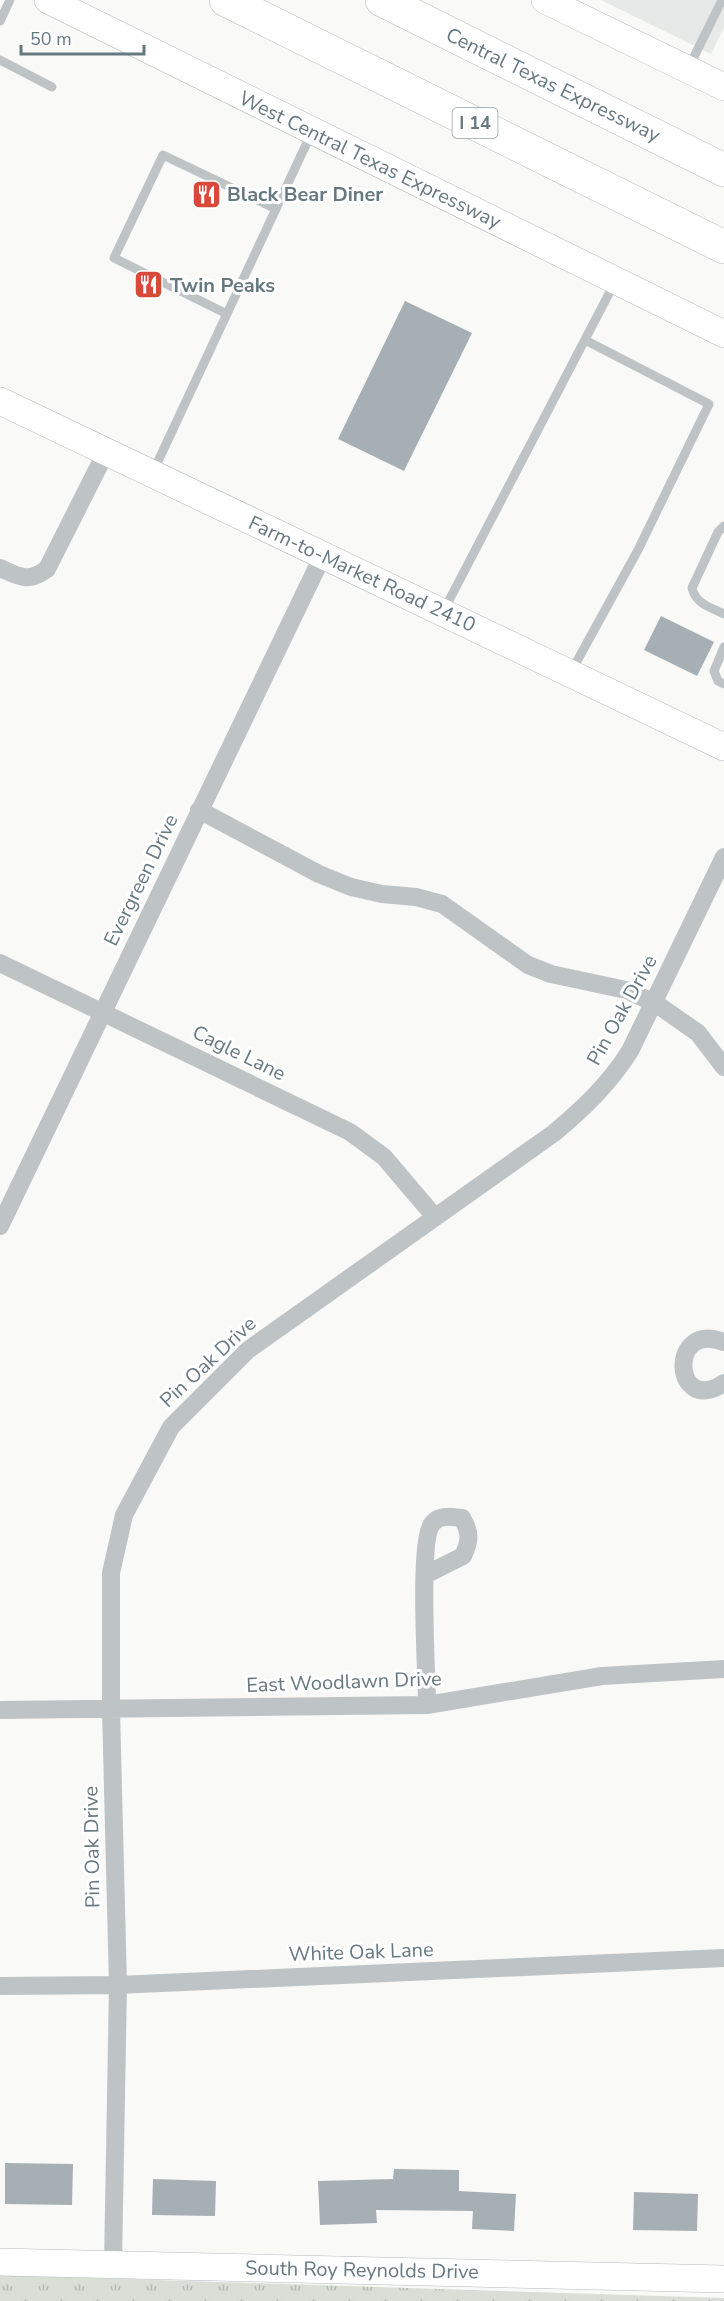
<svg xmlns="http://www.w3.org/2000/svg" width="724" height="2301" viewBox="0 0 724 2301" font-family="'Nunito Sans',sans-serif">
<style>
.built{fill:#e7e9e8}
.grass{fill:url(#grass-tufts)}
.building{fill:#a6b0b4}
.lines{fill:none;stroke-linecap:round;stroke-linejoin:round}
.secondary-casing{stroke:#b3babd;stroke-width:28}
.highway-casing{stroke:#b4b9bb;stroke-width:34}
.lane{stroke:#bec4c6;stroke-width:9}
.street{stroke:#bec4c6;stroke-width:18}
.secondary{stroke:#fff;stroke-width:27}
.highway{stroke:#fff;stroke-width:33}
.labels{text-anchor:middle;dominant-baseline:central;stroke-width:6;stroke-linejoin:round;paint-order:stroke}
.shield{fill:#fff;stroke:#94a0a6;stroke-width:1.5}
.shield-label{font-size:18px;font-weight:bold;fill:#667880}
.street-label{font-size:20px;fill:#667880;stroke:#fff}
.poi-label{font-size:20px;font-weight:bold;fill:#667880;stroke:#fff;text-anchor:start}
</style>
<defs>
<pattern id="grass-tufts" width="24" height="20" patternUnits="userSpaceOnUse" patternTransform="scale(1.5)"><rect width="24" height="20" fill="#daded7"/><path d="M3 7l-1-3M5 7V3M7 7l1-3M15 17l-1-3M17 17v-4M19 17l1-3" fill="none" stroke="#b5b9b4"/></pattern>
</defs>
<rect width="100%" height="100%" fill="#f9f9f7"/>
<path class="built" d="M601 0H724V27L711 54Z"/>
<path class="grass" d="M0 2275 724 2298V2301H0Z"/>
<path class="building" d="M405 301 472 333 404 471 338 439Z
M661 616 714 642 697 676 644 650Z
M5 2163 73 2164 72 2205 5 2204Z
M394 2169 459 2170V2191L516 2194 514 2231 472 2229 473 2211 376 2210 377 2223 320 2225 318 2181 393 2179Z
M153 2179 216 2181 215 2216 152 2215Z
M634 2192 698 2194 697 2231 633 2230Z"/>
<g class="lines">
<defs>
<path id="secondary" d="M48 0 724 334
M545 0 724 87
M0 401 724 747
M0 2262 724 2279"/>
<path id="highway" d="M226 0 724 247
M382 0 724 170"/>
</defs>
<use href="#secondary" class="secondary-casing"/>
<use href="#highway" class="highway-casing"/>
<path class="lane" d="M0 21 10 0
M0 60 52 87
M689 67 722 0
M227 314 114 258 163 155 276 209
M153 472 311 134
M724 526 718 532 692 588C696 604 710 607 724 614
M444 610 615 282
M724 647 714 671 718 681 724 684
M571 672 638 550 709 404 585 340"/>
<path class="street" d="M0 568C20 577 28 583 47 569L106 452
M199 810 319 874 351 887 382 894 416 897 442 904 528 965 551 974 626 990 655 1003 698 1033 724 1067
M0 963 350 1132 384 1157 435 1217
M0 1226 323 555
M724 1342C667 1320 673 1417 724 1383
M425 1575 463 1556C470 1541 471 1533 462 1518 452 1517 439 1514 432 1524 418 1541 427 1676 427 1705
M0 1710 427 1705 602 1676 724 1669
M0 1986 118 1985 724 1958
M113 2264 118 1985 111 1710V1573L124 1515 171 1427 248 1350 554 1133C584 1108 609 1084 630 1051L724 857"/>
<use href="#secondary" class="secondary"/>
<use href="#highway" class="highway"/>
</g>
<defs>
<symbol id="restaurant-square" viewBox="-11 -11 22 22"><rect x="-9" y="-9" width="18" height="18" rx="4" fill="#d74a3a" stroke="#fff"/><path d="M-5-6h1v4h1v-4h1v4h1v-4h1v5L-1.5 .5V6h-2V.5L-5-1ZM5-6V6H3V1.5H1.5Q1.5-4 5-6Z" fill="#fff"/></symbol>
</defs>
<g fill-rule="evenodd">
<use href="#restaurant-square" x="190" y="178" width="33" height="33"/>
<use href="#restaurant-square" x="132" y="268" width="33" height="33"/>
</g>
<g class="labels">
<rect class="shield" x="452.5" y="108" width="45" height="30" rx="4.5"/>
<g class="shield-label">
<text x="475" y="123">I 14</text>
</g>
<g class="street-label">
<text transform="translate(553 85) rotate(26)">Central Texas Expressway</text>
<text transform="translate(370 160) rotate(26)">West Central Texas Expressway</text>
<text transform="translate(362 574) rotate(25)">Farm-to-Market Road 2410</text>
<text transform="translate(141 880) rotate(-64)">Evergreen Drive</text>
<text transform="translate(622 1010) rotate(-61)">Pin Oak Drive</text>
<text transform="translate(239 1053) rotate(26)">Cagle Lane</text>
<text transform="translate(208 1362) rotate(-43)">Pin Oak Drive</text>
<text transform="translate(344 1682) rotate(-2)">East Woodlawn Drive</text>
<text transform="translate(92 1847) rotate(-91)">Pin Oak Drive</text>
<text transform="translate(361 1952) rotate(-2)">White Oak Lane</text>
<text transform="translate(362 2270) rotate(1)">South Roy Reynolds Drive</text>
</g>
<g class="poi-label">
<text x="227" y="194">Black Bear Diner</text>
<text x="170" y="285">Twin Peaks</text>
</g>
</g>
<path d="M21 45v9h123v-9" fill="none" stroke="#667880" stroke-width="3"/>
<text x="30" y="45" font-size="18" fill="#667880" stroke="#ffffff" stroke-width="4.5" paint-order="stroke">50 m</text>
</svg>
